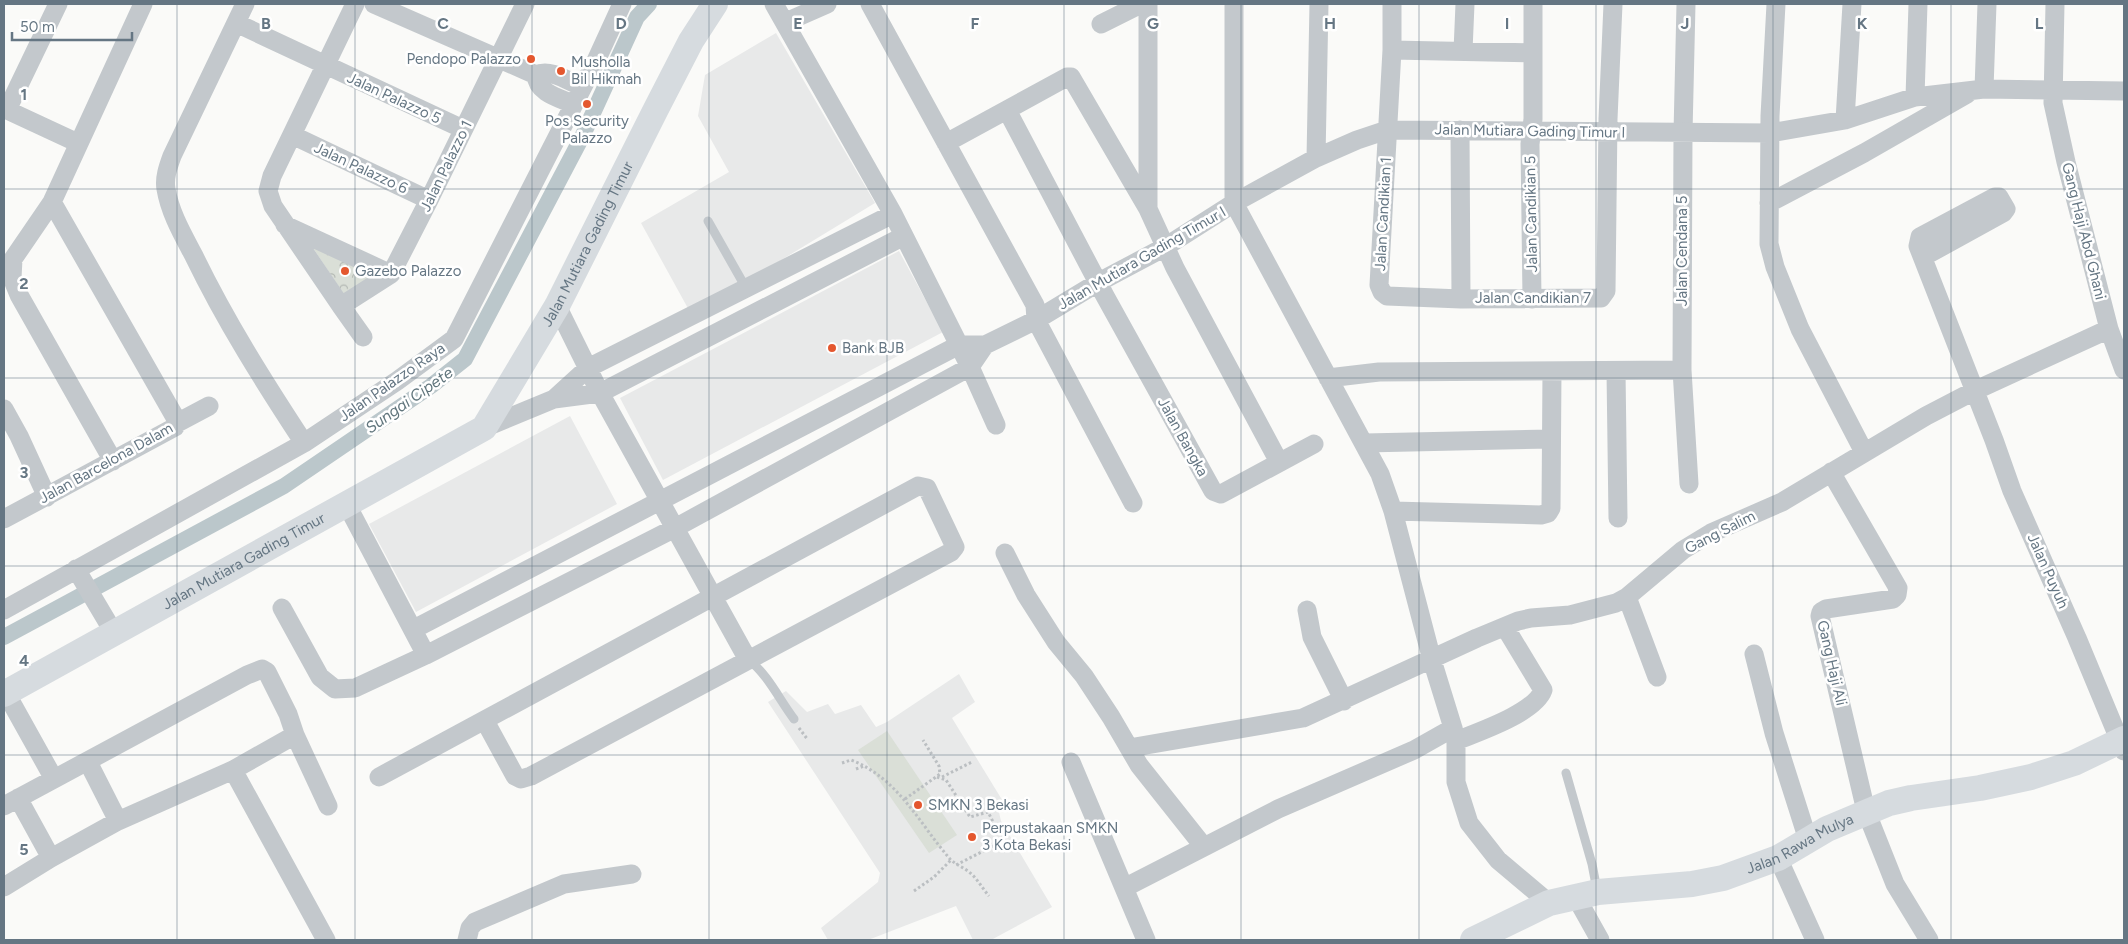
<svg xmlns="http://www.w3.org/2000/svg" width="2128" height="944" viewBox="0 0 2128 944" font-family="Figtree,sans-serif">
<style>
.built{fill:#e8e9e9}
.forest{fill:url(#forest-crowns)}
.pitch{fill:#dadfd7}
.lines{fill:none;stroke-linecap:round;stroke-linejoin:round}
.canal{stroke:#bbc7cb;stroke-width:16}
.path{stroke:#bbbfc2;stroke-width:3;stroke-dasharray:2.5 2.5;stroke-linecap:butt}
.lane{stroke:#c3c8cc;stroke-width:9}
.street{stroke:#c3c8cc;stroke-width:19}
.secondary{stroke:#d6dbdf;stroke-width:26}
.grid{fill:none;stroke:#657683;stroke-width:1;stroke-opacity:0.55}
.poi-dot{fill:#e4572e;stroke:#fff;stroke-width:2}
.labels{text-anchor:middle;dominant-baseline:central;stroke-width:5;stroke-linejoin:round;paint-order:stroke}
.poi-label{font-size:15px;fill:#657683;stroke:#fff;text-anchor:start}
.street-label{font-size:15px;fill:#657683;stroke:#fff}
.water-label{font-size:16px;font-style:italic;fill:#60757c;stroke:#fff}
.grid-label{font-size:16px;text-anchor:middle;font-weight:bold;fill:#657683;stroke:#fff;stroke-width:5;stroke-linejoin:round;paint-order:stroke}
</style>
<defs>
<pattern id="forest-crowns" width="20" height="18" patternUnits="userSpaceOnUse" patternTransform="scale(1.25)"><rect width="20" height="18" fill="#dadfd7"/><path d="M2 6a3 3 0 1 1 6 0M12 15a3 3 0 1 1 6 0" fill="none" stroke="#b4b9b4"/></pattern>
</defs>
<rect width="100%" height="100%" fill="#fafaf8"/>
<path class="built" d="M776 33 875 203 727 293 690 312 641 223 729 172 698 116 705 75Z
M899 251 943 332 663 480 620 398Z
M570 416 617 504 416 612 369 524Z
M959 674 975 702 952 718 1004 803 998 808 1001 821 1052 907 991 940H973L956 906 868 940H828L821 928 878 882 880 873 768 702 786 691 807 712 828 704 835 714 861 705 876 727 887 722Z"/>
<path class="forest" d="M309 242 378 275 345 296Z"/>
<path class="pitch" d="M887 731 957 835 929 853 858 750Z"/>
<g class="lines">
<path class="canal" d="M4 637 284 486 431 386 465 359 583 135 637 17 649 4"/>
<path class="path" d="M799 728 808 740
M842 763 851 760C898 778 919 823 950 859 956 865 963 867 969 872 977 878 982 888 989 896
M856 769 864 766
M937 777 946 780 970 817 988 812 1003 841 956 865
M942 777 972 762
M905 799 940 774 939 766 923 740
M914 891 934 877 951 860"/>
<path class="lane" d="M708 221 746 288
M749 660C768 675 779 699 794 719
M1566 773 1592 864 1597 890"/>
<path class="street" d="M58 4 7 110 78 143
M143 4 52 202 176 419 177 423
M245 4 172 156C168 167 164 178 166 189 170 213 183 235 194 256 226 322 264 382 304 443
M355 4 272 176 268 191 273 206 341 306 391 274 429 200 525 4
M374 4 536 75
M774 4 893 214 970 367 996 425
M870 4 1035 305 1036 320 1133 503
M1234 4V203L1380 474 1393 511 1432 660 1453 728 1456 741V782L1469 823 1498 860 1549 903
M1392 4V50L1379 285 1382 292 1387 296 1461 299 1601 298 1606 291 1608 119 1613 4
M1686 4 1683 133 1682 370 1689 484
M1776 4 1770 116 1769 244 1775 267 1800 329 1864 452
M2055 4 2053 103 2066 162 2109 329 2124 370
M786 22 827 4
M236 23 463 129
M1101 24 1141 4
M1392 50 1533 53
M1463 51 1465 4
M536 75C537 93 559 98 573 104
M536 75C550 68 568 81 582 87
M1984 89 1987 4
M1915 97 1918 4
M1007 110 1105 296 1213 491 1221 494 1314 444
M1845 120 1852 4
M1460 130 1461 299
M292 135 429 200
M946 143 1067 77H1071L1148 209 1175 268 1279 462
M1316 158 1319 4
M52 202 13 259 12 278 19 295 113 461
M1769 203 1864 153 1967 94
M1148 207V4
M285 225 391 274
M1923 257 2003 213 2006 209 1999 197H1995L1920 237 1918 246 1994 440 2012 491 2077 638 2124 751
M1532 299 1530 144 1533 119V4
M341 306 363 337
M557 306 600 393 748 660
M1616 371 1618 518
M1328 378 1379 372 1682 370
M554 399 588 368 893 214
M4 409 19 436 47 497
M484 428 554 399 600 393 904 236
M1365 443 1551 439
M1831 472 1898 588 1897 595 1893 599 1826 609 1821 612 1820 616 1866 811 1895 884 1929 940
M347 505 426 655
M1393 511 1541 515 1548 513 1551 508 1552 371
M4 519 175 427 177 423 209 406
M1005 553 1026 595 1056 642 1084 676 1111 717 1139 765 1204 847
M76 569 114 633
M1627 597 1657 677
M282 608 320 677 335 689 355 688 426 655 675 528 970 367 985 345
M4 610 304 443 397 381 454 339 595 63 622 4
M1307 610 1312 637 1344 701
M414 629 959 345H985L1036 320 1099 282 1165 247 1234 203 1316 158 1357 140 1387 130 1770 133 1845 120 1915 97 1984 89 2124 91
M1754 654 1774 733 1808 840
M6 693 54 779
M1456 741C1478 732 1535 713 1543 690L1505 627
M1129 748 1303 718 1477 638 1518 621 1531 618 1570 615 1616 603 1627 597 1683 550 1711 533 1782 502 1926 416 1974 391 2109 329
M88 762 118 821
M1071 762 1146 940
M233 770 326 940
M379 777 918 486 927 488 955 547 951 552 531 776 521 779 515 776 485 721
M18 798 51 858
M4 806 247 675 262 669 267 672 288 714 295 735 328 806
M1778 858 1815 940
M4 887 51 858 118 821 233 770 295 735
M1124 888 1278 809 1414 750 1453 728
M1576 897 1600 940
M467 940 470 928 475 922 564 884 632 874"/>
<g class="secondary">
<path id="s1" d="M4 694 484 428 557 306 656 109 691 41 715 4"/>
<path id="s2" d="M1473 940 1549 903 1598 892 1692 884 1723 878 1778 858 1827 829 1889 803 1911 798 1980 788 2031 777 2074 763 2124 739"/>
</g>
</g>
<path class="grid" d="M177 4V940M355 4V940M532 4V940M709 4V940M887 4V940M1064 4V940M1241 4V940M1419 4V940M1596 4V940M1773 4V940M1951 4V940M4 189H2124M4 378H2124M4 566H2124M4 755H2124"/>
<g class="poi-dot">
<circle cx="531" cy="59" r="5"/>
<circle cx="561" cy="71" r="5"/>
<circle cx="587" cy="104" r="5"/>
<circle cx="345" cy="271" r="5"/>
<circle cx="832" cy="348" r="5"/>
<circle cx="918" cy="805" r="5"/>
<circle cx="972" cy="837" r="5"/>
</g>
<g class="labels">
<g class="poi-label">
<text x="521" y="59" text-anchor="end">Pendopo Palazzo</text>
<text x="571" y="62">Musholla<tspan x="571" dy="17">Bil Hikmah</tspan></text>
<text x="587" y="121" text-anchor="middle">Pos Security<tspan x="587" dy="17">Palazzo</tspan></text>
<text x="355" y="271">Gazebo Palazzo</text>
<text x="842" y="348">Bank BJB</text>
<text x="928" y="805">SMKN 3 Bekasi</text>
<text x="982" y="828">Perpustakaan SMKN<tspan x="982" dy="17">3 Kota Bekasi</tspan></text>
</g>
<g class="street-label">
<text transform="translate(394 98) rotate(25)">Jalan Palazzo 5</text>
<text transform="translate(1530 131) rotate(1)">Jalan Mutiara Gading Timur I</text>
<text transform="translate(446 166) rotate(-64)">Jalan Palazzo 1</text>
<text transform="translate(361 168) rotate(25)">Jalan Palazzo 6</text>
<text transform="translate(1383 214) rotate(-87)">Jalan Candikian 1</text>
<text transform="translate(1531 214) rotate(-91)">Jalan Candikian 5</text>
<text transform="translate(2084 231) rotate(76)">Gang Haji Abd Ghani</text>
<text stroke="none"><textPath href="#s1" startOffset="760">Jalan Mutiara Gading Timur</textPath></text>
<text transform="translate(1682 251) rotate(-90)">Jalan Cendana 5</text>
<text transform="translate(1142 258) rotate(-30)">Jalan Mutiara Gading Timur I</text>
<text x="1533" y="298">Jalan Candikian 7</text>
<text transform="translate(392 382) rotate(-35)">Jalan Palazzo Raya</text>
<text transform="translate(1183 437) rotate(61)">Jalan Bangka</text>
<text transform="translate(106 463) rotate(-29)">Jalan Barcelona Dalam</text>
<text transform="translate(1720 532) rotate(-27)">Gang Salim</text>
<text stroke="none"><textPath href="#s1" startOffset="274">Jalan Mutiara Gading Timur</textPath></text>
<text transform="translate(2048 571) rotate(66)">Jalan Puyuh</text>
<text transform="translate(1832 663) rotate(77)">Gang Haji Ali</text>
<text stroke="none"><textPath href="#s2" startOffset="345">Jalan Rawa Mulya</textPath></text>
</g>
<g class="water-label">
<text transform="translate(409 400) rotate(-35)">Sungai Cipete</text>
</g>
</g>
<g class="grid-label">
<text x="266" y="29">B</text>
<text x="443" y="29">C</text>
<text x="621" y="29">D</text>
<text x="798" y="29">E</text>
<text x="975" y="29">F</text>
<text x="1153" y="29">G</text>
<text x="1330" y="29">H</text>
<text x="1507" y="29">I</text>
<text x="1685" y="29">J</text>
<text x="1862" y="29">K</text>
<text x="2039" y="29">L</text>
<text x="24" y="100">1</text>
<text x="24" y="289">2</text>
<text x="24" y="478">3</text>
<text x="24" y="666">4</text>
<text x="24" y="855">5</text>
</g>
<rect width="2128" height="944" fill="none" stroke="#657683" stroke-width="10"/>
<path d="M12 32v8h120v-8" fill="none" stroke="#657683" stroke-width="2.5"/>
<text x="20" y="32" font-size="15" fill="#657683" stroke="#ffffff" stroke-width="4" paint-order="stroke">50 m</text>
</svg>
